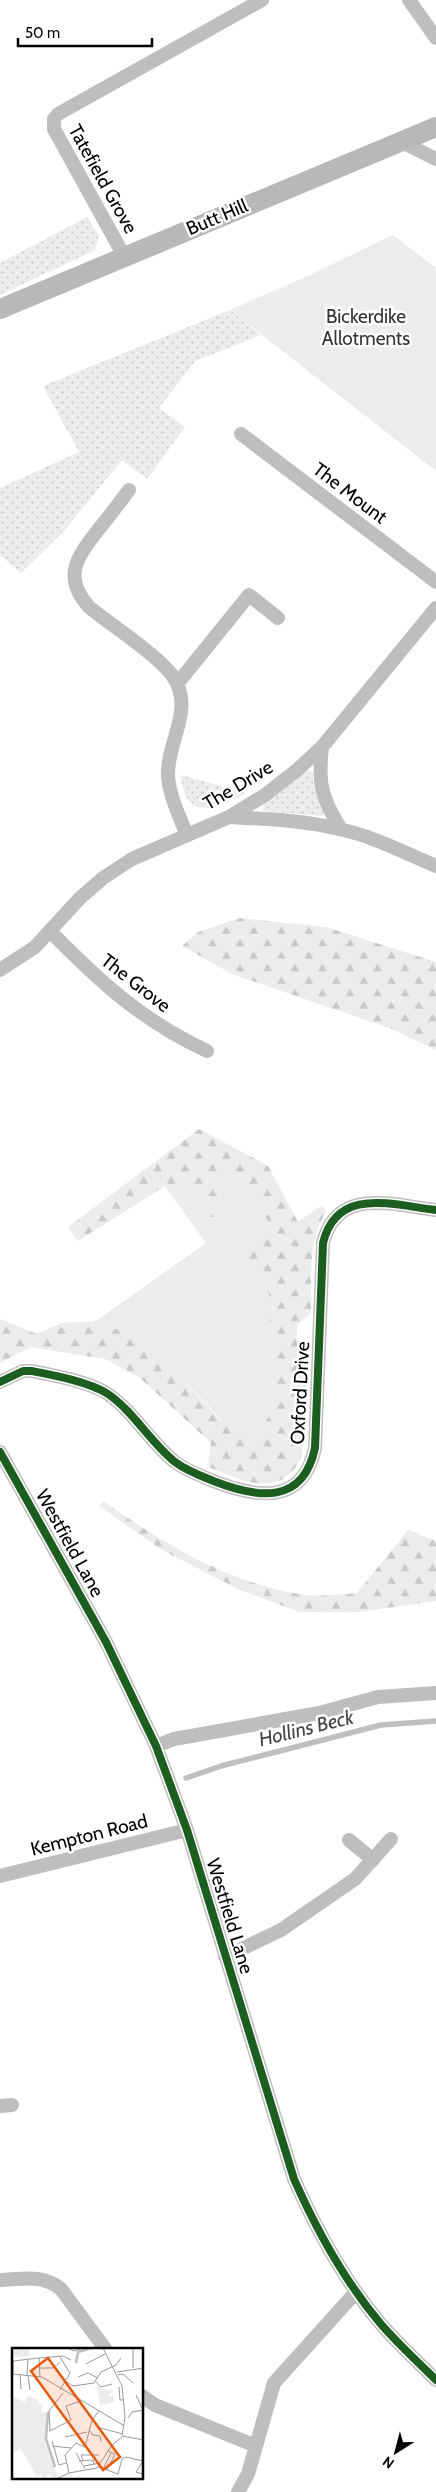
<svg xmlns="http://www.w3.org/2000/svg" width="436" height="2492" viewBox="0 0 436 2492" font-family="Cabin,sans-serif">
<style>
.grass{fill:url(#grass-dots)}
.forest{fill:url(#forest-firs)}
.green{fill:#ececec}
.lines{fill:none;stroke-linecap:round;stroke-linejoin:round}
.stream{stroke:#bfbfbf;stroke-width:5.5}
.street{stroke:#bebebe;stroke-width:14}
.secondary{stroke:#b8b8b8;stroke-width:20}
.cycleway-casing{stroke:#fff;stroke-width:11}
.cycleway{stroke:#1b5e20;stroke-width:8}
.labels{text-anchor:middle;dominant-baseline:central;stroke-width:5;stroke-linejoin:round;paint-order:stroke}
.street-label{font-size:19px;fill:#000;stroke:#fff}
.park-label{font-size:19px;fill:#333;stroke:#fff}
.water-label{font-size:20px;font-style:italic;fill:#444;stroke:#fff}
.inset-river{fill:none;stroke:#bfbfbf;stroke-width:2.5}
.inset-road{fill:none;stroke:#999;stroke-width:1}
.view{fill:#e8590c;fill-opacity:0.15;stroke:#e8590c;stroke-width:2.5}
.inset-edge{fill:none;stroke:#000;stroke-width:2.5}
</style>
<defs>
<pattern id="grass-dots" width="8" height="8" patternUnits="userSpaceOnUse" patternTransform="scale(1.25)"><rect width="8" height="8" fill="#ececec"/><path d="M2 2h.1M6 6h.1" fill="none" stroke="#c9c9c9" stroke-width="1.8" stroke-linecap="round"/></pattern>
<pattern id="forest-firs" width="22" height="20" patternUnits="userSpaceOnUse" patternTransform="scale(1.25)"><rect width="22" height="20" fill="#ececec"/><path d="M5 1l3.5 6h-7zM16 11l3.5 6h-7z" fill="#c9c9c9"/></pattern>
</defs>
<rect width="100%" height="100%" fill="#fff"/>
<path class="grass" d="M87 217 99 236 95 250 0 295V263Z
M230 310 261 335 195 361 159 408 185 427 147 479 122 460 63 532 21 573 0 555V488L79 452 43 386Z
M308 770 313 773 314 787 324 816 263 811V805Z
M181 775 246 793C217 807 185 824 181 775Z"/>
<path class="forest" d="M240 918 326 927 436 962V1050L392 1029 232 974 182 946 198 932Z
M199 1129 268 1166 298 1222 322 1205 326 1212C307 1241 312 1279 311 1313L297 1325V1354L308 1366 302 1457C279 1501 243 1480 208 1467L211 1443 139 1377 105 1359 31 1347 0 1363V1319L37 1334 61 1323 96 1321 148 1342 217 1417 235 1431 240 1256 218 1179 221 1198V1218L204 1216 190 1180 170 1193 165 1186 78 1241 68 1227Z
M103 1501C163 1543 232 1586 307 1595 322 1597 341 1594 357 1593L408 1530 436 1541V1601L358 1612H299L238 1589 162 1550 99 1506Z"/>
<path class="green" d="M393 235 436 268V471L230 310 310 275Z
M225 1174 256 1197 274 1234 240 1256 268 1281 275 1405 257 1439 235 1431 226 1425 148 1342 96 1321 206 1243 170 1193 191 1179 203 1200 204 1216 221 1218V1198L218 1179Z"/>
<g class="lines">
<path class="stream" d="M186 1778 221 1766 381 1725 436 1721"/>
<path class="street" d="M409 0 436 38
M402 142 436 159
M124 256 54 129V119L58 114 262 0
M241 434 436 582
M129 490C119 503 109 517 98 530 77 557 62 577 89 607 111 625 156 654 172 675 196 709 167 740 168 775 169 795 179 815 186 833
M177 684 249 595 278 618
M322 747C318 783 321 798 341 829
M229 817C266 819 303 820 339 829 373 836 405 853 436 866
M50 931C100 982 141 1020 207 1051
M0 970 35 947 80 898 103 878 132 859 229 817 265 795 297 770 322 747 436 608
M0 1382 23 1371H32C53 1375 90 1382 108 1394 134 1412 150 1442 175 1462 187 1471 201 1476 216 1482 258 1498 303 1505 315 1448L323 1243C337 1186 392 1205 436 1210
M0 1452 106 1642 156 1746 187 1830 294 2179C317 2231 343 2279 380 2323 397 2343 417 2361 436 2380
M156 1746 174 1739 319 1713 378 1697 436 1693
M349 1840 373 1860
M0 1876 187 1830
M225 1957 281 1930 355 1879 391 1839
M0 2106 12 2105
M0 2280C22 2279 43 2274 61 2289L106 2350
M142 2396 155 2405 256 2446
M238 2492 248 2474 274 2383 356 2292"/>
<path class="secondary" d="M0 309 436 127"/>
<defs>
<path id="cycleway" d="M0 1382 23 1371H32C53 1375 90 1382 108 1394 134 1412 150 1442 175 1462 187 1471 201 1476 216 1482 258 1498 303 1505 315 1448L323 1243C337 1186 392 1205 436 1210
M0 1452 106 1642 156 1746 187 1830 294 2179C317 2231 343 2279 380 2323 397 2343 417 2361 436 2380"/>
</defs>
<use href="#cycleway" class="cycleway-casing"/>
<use href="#cycleway" class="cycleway"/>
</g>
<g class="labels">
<g class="street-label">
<text transform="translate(103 179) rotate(61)">Tatefield Grove</text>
<text transform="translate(217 217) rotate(-23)">Butt Hill</text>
<text transform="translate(350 493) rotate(37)">The Mount</text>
<text transform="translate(238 785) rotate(-31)">The Drive</text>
<text transform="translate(136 983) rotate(38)">The Grove</text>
<text transform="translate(300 1393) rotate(-87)">Oxford Drive</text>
<text transform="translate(70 1543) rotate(61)">Westfield Lane</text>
<text transform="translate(89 1835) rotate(-14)">Kempton Road</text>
<text transform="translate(230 1916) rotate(73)">Westfield Lane</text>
</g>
<g class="park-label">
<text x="366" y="316">Bickerdike<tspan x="366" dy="22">Allotments</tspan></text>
</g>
<g class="water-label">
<text transform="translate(306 1728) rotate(-14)">Hollins Beck</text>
</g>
</g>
<g transform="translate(12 2348)">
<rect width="131" height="131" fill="#fff"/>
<path d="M1 0H17V8L1 9ZM84 36 88 40 101 43 95 49 101 48 103 54 88 57ZM0 48 13 54 16 48 26 51V55L31 58 29 63 36 66 33 96 46 129 43 131 38 126 31 131 29 126 25 128 9 101 0 104Z" fill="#ececec"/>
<path class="inset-river" d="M64 15 66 4 79 0M36 64 34 91 43 119"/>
<path class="inset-road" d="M56 0 62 3 70 0M91 0 110 38 113 69 110 88M27 10 1 13V26L30 29 111 77M74 16 93 6M27 20H41L48 14M121 20V0M105 24 132 20M8 26 9 41M15 27 16 12M16 27 18 42M106 27 111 26 121 35M28 29 27 10 51 8 59 12M66 29 76 25 86 30M55 34 61 38 82 35 89 24 104 17 109 10M84 34 89 39 100 36M107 39 108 52H112M48 42 58 25 48 9M51 45 37 63 38 83 59 72 54 58 69 53M124 47 131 62M116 70 120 64 132 62M88 80 111 86M77 82 81 87 88 88 89 94M110 88 132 92M53 89 75 84M40 93 47 117 54 115M40 98 59 100M64 105 73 121M71 112 69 107H87M67 113 81 112 82 116M72 118 88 115M86 119 95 122 103 106 96 103M91 121 99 105M95 122 106 126 110 111 114 109 131 113 124 124 131 126M57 125 53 107 64 95 73 99 80 72 87 63M44 131 57 125 85 120 100 97 110 89"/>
<path class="view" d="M36 10 108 109 91 122 19 23Z"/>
<rect width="131" height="131" class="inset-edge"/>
</g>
<g transform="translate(396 2452) rotate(216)" stroke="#ffffff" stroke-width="4" paint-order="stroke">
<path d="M0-4L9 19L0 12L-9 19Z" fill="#000000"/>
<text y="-8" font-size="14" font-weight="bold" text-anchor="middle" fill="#000000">N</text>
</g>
<path d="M18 38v8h134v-8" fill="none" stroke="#000000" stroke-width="2.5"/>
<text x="25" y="38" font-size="15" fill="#000000" stroke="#ffffff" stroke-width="4" paint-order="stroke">50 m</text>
</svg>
